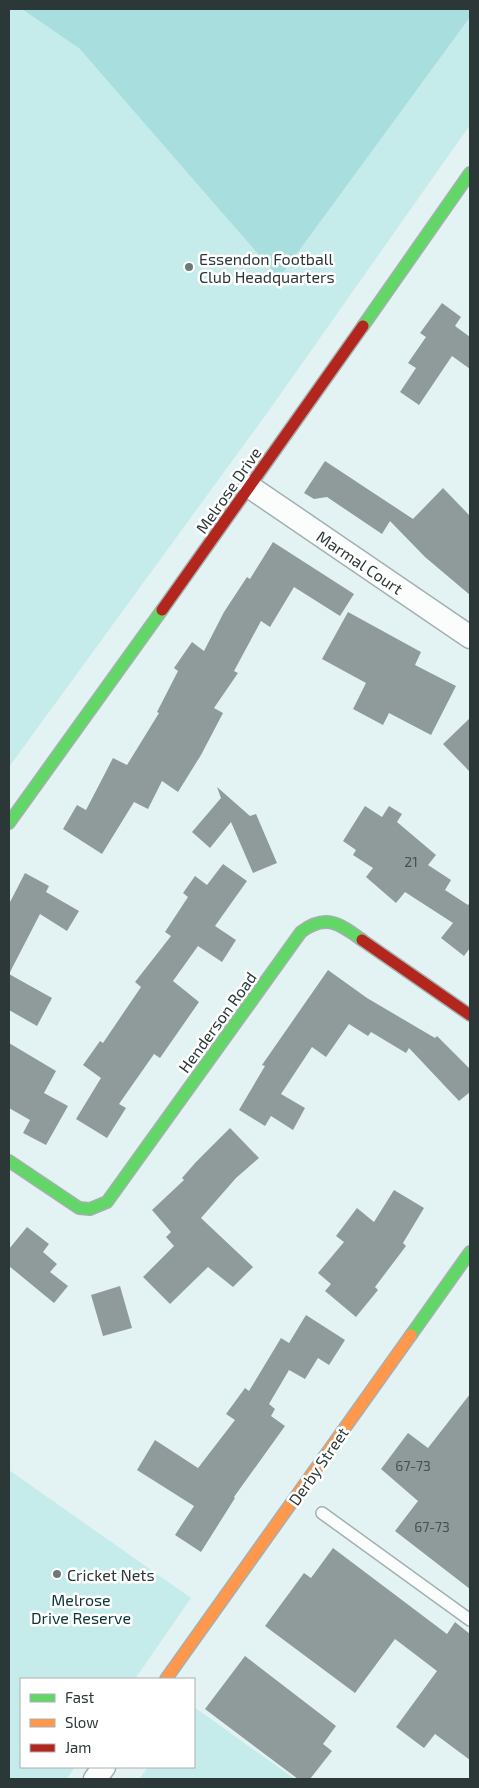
<svg xmlns="http://www.w3.org/2000/svg" width="479" height="1788" viewBox="0 0 479 1788" font-family="'Exo 2',sans-serif">
<style>
.green{fill:#c5eceb}
.forest{fill:#a8dedd}
.building{fill:#8f9b9b}
.lines{fill:none;stroke-linecap:round;stroke-linejoin:round}
.lane-casing{stroke:#a4b0b0;stroke-width:14}
.street-casing{stroke:#a4b0b0;stroke-width:25}
.fast-casing{stroke:#a4b0b0;stroke-width:14}
.slow-casing{stroke:#a4b0b0;stroke-width:14}
.jam-casing{stroke:#a4b0b0;stroke-width:14}
.lane{stroke:#fbfdfd;stroke-width:11}
.street{stroke:#fbfdfd;stroke-width:22}
.fast{stroke:#63d668;stroke-width:11}
.slow{stroke:#ff974d;stroke-width:11}
.jam{stroke:#b3261e;stroke-width:11}
.poi-dot{fill:#6c7979;stroke:#fff;stroke-width:2}
.labels{text-anchor:middle;dominant-baseline:central;stroke-width:5;stroke-linejoin:round;paint-order:stroke}
.number-label{font-size:14px;fill:#455151}
.poi-label{font-size:16px;fill:#2c3838;stroke:#fff;text-anchor:start}
.street-label{font-size:16px;fill:#2c3838;stroke:#fff}
.park-label{font-size:16px;fill:#0b3635;stroke:#fff}
</style>
<rect width="100%" height="100%" fill="#e3f3f3"/>
<path class="green" d="M9 9H470V125L270 409 9 767Z
M9 1470 191 1598 135 1679H21V1767H75L67 1779H9Z
M194 1707 295 1779H139L148 1767H194Z"/>
<path class="forest" d="M22 9H470V17L279 278 79 48Z"/>
<path class="building" d="M442 303 461 317 455 326 470 337V369L452 356 419 405 400 392 416 368 408 363 426 337 420 333Z
M325 461 413 519 443 488 470 516V595L425 557 390 521 382 534 327 497 314 499 304 493Z
M273 542 354 594 340 616 294 587 270 627 261 621 234 671 238 673 214 708 223 713 201 755 178 792 162 781 148 809 134 802 102 854 63 829 77 805 86 810 113 758 127 765 159 713 157 712 178 671 174 668 192 642 204 651 224 612 247 577 250 579Z
M348 612 421 652 415 665 456 686 431 735 389 713 383 725 353 709 366 683 322 659Z
M470 718V772L443 744Z
M217 787 250 816 256 814 277 863 253 873 231 822 210 848 192 832 221 798Z
M365 806 382 817 389 806 402 814 397 822 436 855 428 865 451 880 445 890 468 905 470 902V948L464 956 441 938 453 923 405 892 396 903 366 877 373 868 353 855 356 850 343 841Z
M223 864 247 881 215 926 236 940 222 962 198 946 173 981 199 1002 160 1058 154 1054 119 1104 126 1108 107 1138 76 1119 101 1078 83 1065 100 1041 103 1043 141 987 135 982 171 936 165 932 188 897 183 893 195 876 207 885Z
M25 873 49 886 46 892 79 911 67 931 40 914 9 974V904Z
M328 970 367 998 435 1038 437 1036 470 1069V1092L459 1101 409 1048 406 1053 371 1032 368 1036 349 1024 326 1057 312 1047 281 1094 305 1108 293 1130 271 1116 265 1126 239 1110 265 1066 262 1065Z
M9 974 52 998 37 1026 9 1010Z
M9 1043 56 1071 44 1093 68 1106 46 1145 23 1133 30 1120 9 1108Z
M230 1128 259 1158 236 1178 201 1218 253 1267 233 1287 208 1267 170 1304 143 1277 174 1246 166 1237 171 1232 152 1210 184 1180 182 1178 196 1162Z
M394 1190 424 1208 403 1243 406 1246 375 1287 378 1290 356 1317 325 1291 331 1284 318 1273 344 1242 336 1236 357 1208 374 1222Z
M27 1227 49 1244 43 1252 57 1264 50 1272 68 1286 54 1303 9 1266V1249Z
M120 1286 132 1328 103 1336 91 1295Z
M306 1315 345 1340 329 1365 318 1358 305 1379 289 1370 269 1404 275 1409 271 1416 285 1426 234 1497 235 1498 201 1552 175 1535 194 1506 137 1470 155 1440 198 1468 235 1420 226 1414 245 1388 249 1391 281 1338 289 1343Z
M470 1394V1589L395 1531 418 1501 381 1469 408 1433 428 1448Z
M333 1548 447 1634 455 1622 470 1634V1760L435 1734 424 1748 396 1727 437 1671 395 1639 355 1693 265 1626 304 1573 311 1578Z
M245 1656 336 1726 323 1744 332 1751 310 1779H298L205 1709Z"/>
<g class="lines">
<defs>
<path id="lane" d="M322 1513 470 1620"/>
<path id="street" d="M250 487 470 637
M95 1779 104 1767"/>
<path id="fast" d="M363 326 470 173
M9 823 162 610
M9 1161 79 1208 90 1209 107 1202 301 932C326 913 340 924 362 940
M411 1335 470 1252"/>
<path id="slow" d="M166 1679 411 1335"/>
<path id="jam" d="M162 610 363 326
M362 940 470 1015"/>
</defs>
<use href="#lane" class="lane-casing"/>
<use href="#street" class="street-casing"/>
<use href="#fast" class="fast-casing"/>
<use href="#slow" class="slow-casing"/>
<use href="#jam" class="jam-casing"/>
<use href="#lane" class="lane"/>
<use href="#street" class="street"/>
<use href="#fast" class="fast"/>
<use href="#slow" class="slow"/>
<use href="#jam" class="jam"/>
</g>
<g class="poi-dot">
<circle cx="189" cy="267" r="5"/>
<circle cx="57" cy="1574" r="5"/>
</g>
<g class="labels">
<g class="number-label">
<text x="411" y="861">21</text>
<text x="413" y="1465">67-73</text>
<text x="432" y="1526">67-73</text>
</g>
<g class="poi-label">
<text x="199" y="258">Essendon Football<tspan x="199" dy="18">Club Headquarters</tspan></text>
<text x="67" y="1574">Cricket Nets</text>
</g>
<g class="street-label">
<text transform="translate(228 490) rotate(-55)">Melrose Drive</text>
<text transform="translate(360 562) rotate(34)">Marmal Court</text>
<text transform="translate(217 1022) rotate(-54)">Henderson Road</text>
<text transform="translate(318 1466) rotate(-55)">Derby Street</text>
</g>
<g class="park-label">
<text x="81" y="1599">Melrose<tspan x="81" dy="18">Drive Reserve</tspan></text>
</g>
</g>
<rect width="479" height="1788" fill="none" stroke="#2c3838" stroke-width="20"/>
<rect x="20" y="1678" width="175" height="90" fill="#ffffff" stroke="#abafaf"/>
<rect x="30" y="1694" width="25" height="8" fill="#63d668" stroke="#abafaf"/>
<text x="65" y="1703" font-size="15" fill="#2c3838">Fast</text>
<rect x="30" y="1719" width="25" height="8" fill="#ff974d" stroke="#abafaf"/>
<text x="65" y="1728" font-size="15" fill="#2c3838">Slow</text>
<rect x="30" y="1744" width="25" height="8" fill="#b3261e" stroke="#abafaf"/>
<text x="65" y="1753" font-size="15" fill="#2c3838">Jam</text>
</svg>
